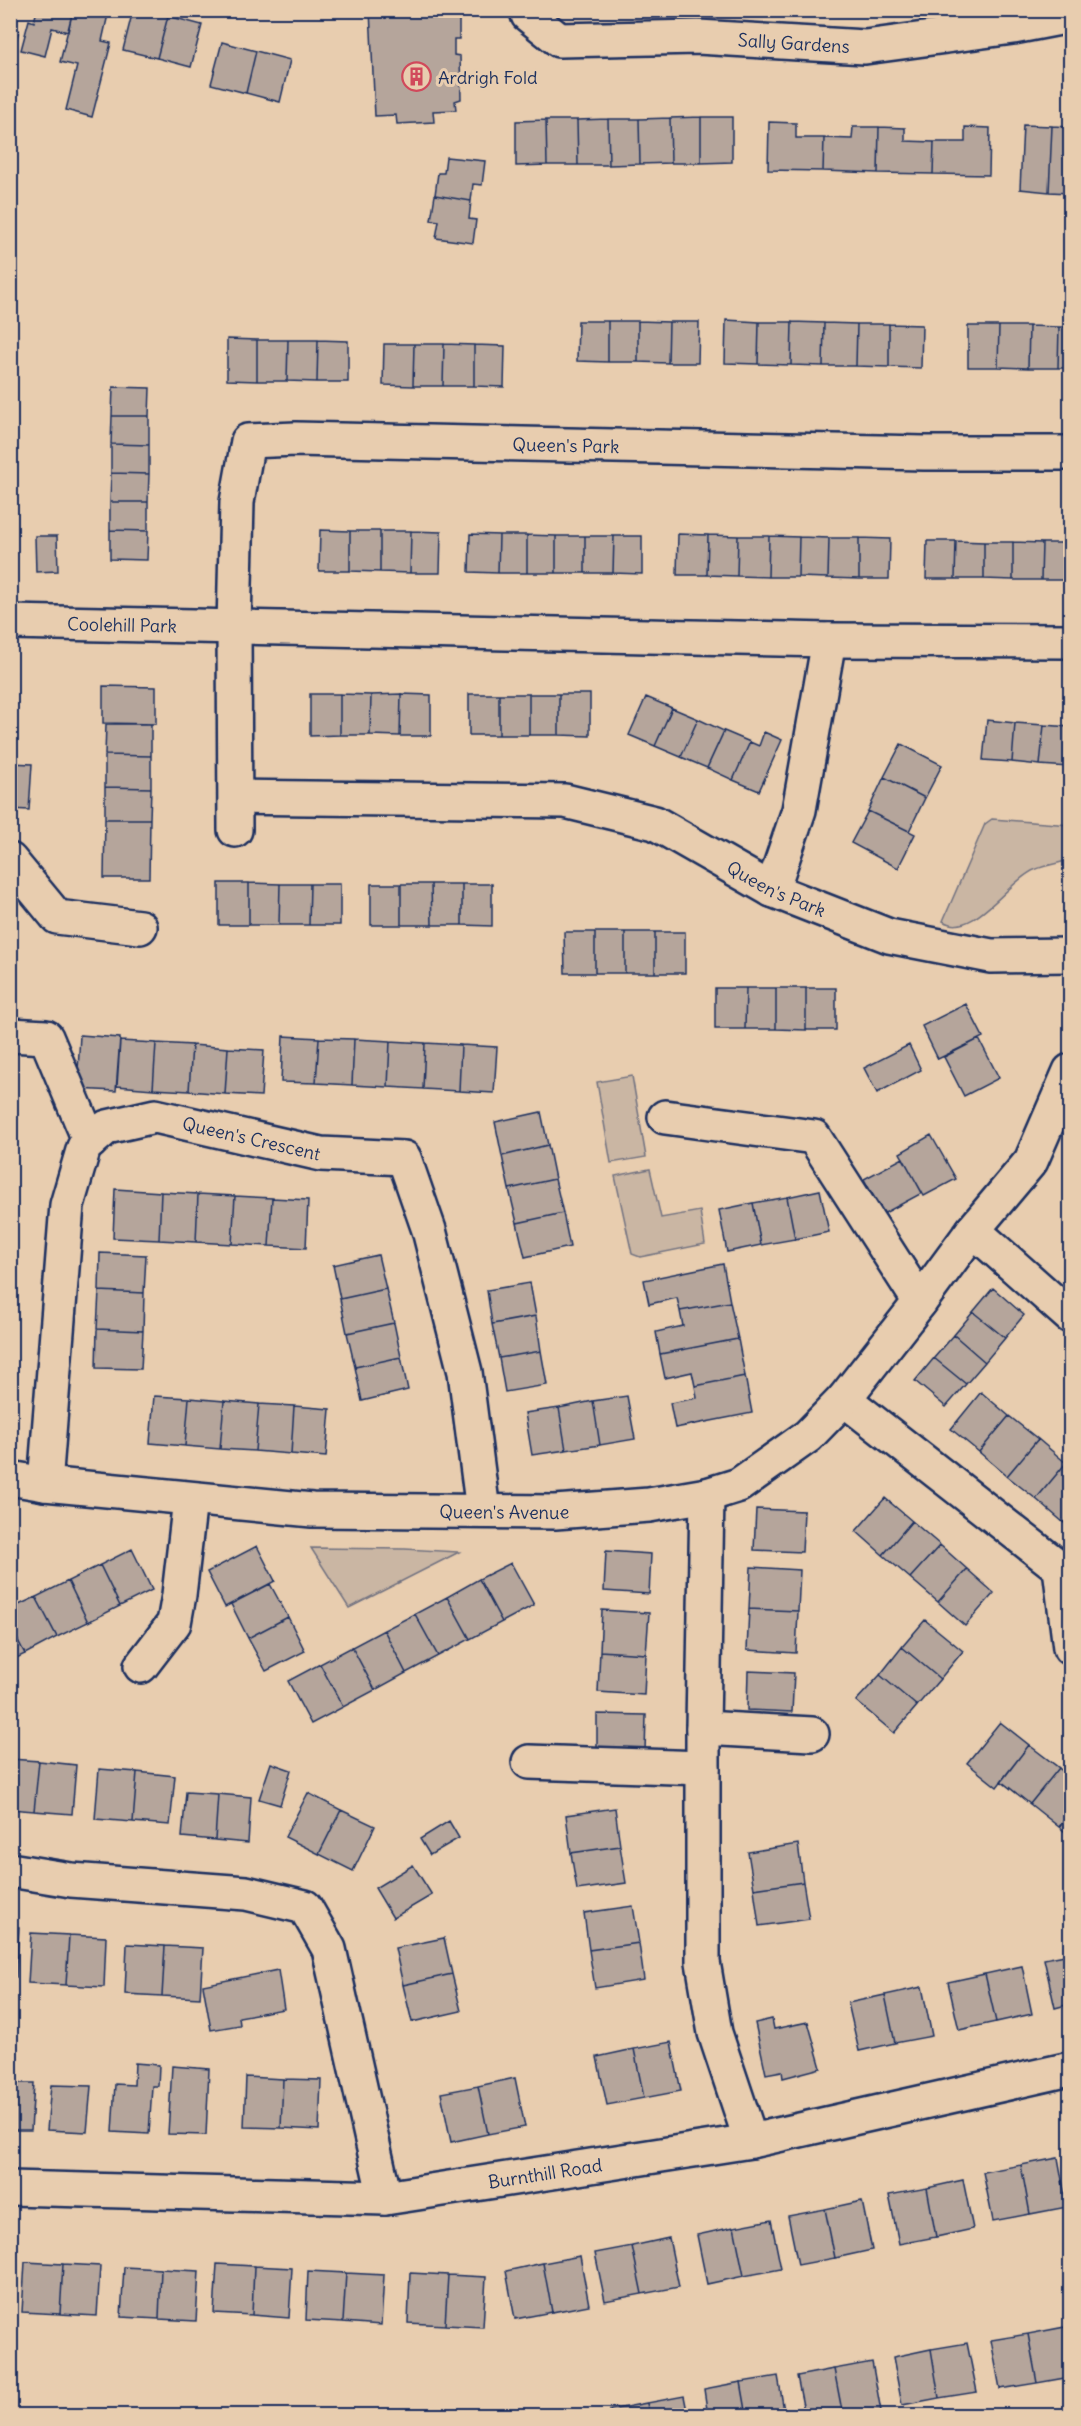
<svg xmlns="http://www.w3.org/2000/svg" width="1081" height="2426" viewBox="0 0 1081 2426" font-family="Delius,sans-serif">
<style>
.green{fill:#cab6a3;stroke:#727280;stroke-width:1.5}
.building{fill:#b5a59b;stroke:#1b2f5e;stroke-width:1.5}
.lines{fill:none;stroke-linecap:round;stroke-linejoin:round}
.minor-casing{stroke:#1b2f5e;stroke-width:38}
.minor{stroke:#e8cdaf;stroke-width:33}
.labels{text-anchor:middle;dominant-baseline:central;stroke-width:6;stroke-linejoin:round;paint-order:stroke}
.street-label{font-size:18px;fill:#1b2f5e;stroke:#e8cdaf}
.poi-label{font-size:18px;fill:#1b2f5e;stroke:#e8cdaf;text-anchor:start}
</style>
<rect width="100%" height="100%" fill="#e8cdaf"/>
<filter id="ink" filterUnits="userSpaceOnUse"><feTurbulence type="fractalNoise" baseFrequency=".0167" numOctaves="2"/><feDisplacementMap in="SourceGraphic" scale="12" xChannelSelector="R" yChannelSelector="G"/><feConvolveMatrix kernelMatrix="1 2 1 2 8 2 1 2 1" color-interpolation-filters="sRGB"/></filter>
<g filter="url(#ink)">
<path class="green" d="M992 819 1070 825V860C1059 863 1045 865 1034 870 1008 881 972 940 943 921L985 824Z
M632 1076 646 1157 611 1163 597 1082Z
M650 1169 661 1218 700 1211 705 1244 640 1257 632 1254 615 1176Z
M311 1548 405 1549 459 1552 349 1608Z"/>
<path class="building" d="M37 10H73L68 32 52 28 45 56 21 50 29 20 34 22Z
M73 10H109L102 41 111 43 92 117 66 110 77 66 60 62Z
M133 10H146L168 16 157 58 123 50Z
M370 10H459V39H454V55L460 56 461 99 455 101 456 110 433 111 434 122 397 124 396 115 375 116Z
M168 16 202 25 191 67 157 58Z
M10 28 19 30 10 64Z
M222 42 256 51 246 93 211 84Z
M256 51 290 60 280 102 246 93Z
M701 117V163H671L670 118Z
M701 117H732V162L701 163Z
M670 118 671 163 640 164 639 119Z
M608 119 609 165H578L577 120Z
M608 119H639L640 164 609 165Z
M546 120 547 165 516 166V121Z
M546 120H577L578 165H547Z
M769 122 796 123V138H824L823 171 768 170Z
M1023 125 1052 126 1049 192 1020 189Z
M1052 126 1070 127V193L1049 192Z
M853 127H879L878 173 823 171 824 138 852 139Z
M879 127 905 128V141L934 142 933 174 878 173Z
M965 127 990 128 989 175 933 174 934 142H965Z
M446 157 485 161 482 185 473 184 471 201 435 195 438 173H444Z
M435 195 471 201 469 219 476 220 473 243 436 238 439 221 431 220Z
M726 320 759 322 758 364 725 363Z
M578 321H608V362L577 361Z
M608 321H638V362H608Z
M638 321 669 322 668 363 638 362Z
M669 322H699L698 363H668Z
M759 322H792L791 365 758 364Z
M792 322 824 323 823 366 791 365Z
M824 323 857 324 856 366H823Z
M857 324H889V367L856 366Z
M889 324 922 325 921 368 889 367Z
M968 326H999L998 367H968Z
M999 326H1029L1028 368 998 367Z
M1029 326 1059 327 1058 368H1028Z
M1059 327H1070V368H1058Z
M227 339 257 340V381L227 380Z
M257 340H288L287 381H257Z
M288 340H318L317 382 287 381Z
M318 340 348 341V382H317Z
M384 344H414L413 386 383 385Z
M414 344H444L443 386H413Z
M444 344 474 345V386H443Z
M474 345 505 346 504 387 474 386Z
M113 387 150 388 149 416H112Z
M112 416H149V445L111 444Z
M111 444 149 445V474L111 473Z
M111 473 149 474 148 502H110Z
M110 502H148V531L110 530Z
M110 530 148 531 147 560 110 559Z
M320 530 350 531V571H319Z
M350 531H380V572L350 571Z
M380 531H411L410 573 380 572Z
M411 531 441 532 440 573H410Z
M470 534 499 535 498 573 469 572Z
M678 534 708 535 707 575H677Z
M499 535H527V573H498Z
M527 535 556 536V573H527Z
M708 535 738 536 737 576 707 575Z
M35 536H57L58 571 36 572Z
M556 536H585V573H556Z
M585 536H614L613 573H585Z
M614 536H642V574L613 573Z
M738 536H769L768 577 737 576Z
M769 536 799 537 798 577H768Z
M799 537 829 538 828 578 798 577Z
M829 538H859V579L828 578Z
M859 538 890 539 889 579H859Z
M927 541H956L955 579H926Z
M956 541 984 542V579H955Z
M984 542H1013V580L984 579Z
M1013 542 1042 543 1041 580H1013Z
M1042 543H1070V580H1041Z
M103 686 156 687V724L103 723Z
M310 694H340V735L310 736Z
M340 694 371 695 370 735H340Z
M401 694 400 736 370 735 371 695Z
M401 694 431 695V736H400Z
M469 694H499V735H469Z
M499 694H529V735H499Z
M529 694H559V735H529Z
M559 694H590V736L559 735Z
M646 697 672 708 655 746 629 735Z
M672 708 698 719 681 757 655 746Z
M698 719 724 731 707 768 681 757Z
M987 720 1015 723 1012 762 983 760Z
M1015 723 1044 725 1040 765 1012 762Z
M106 724H151V756L105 755Z
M1044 725 1070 727 1069 767 1040 765Z
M724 731 750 742 733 780 707 768Z
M764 732 782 740 759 791 733 780 750 742 759 746Z
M901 744 942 765 925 798 884 777Z
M105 755 151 756V788L105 787Z
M10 763 32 764 29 810 10 809Z
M884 777 925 798 909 831 868 811Z
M105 787 151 788 150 819H105Z
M868 811 915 834 898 868 851 843Z
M105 819H150L149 878H104Z
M219 883H249V925H219Z
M249 883 280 884 279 925H249Z
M280 884H310L309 925H279Z
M310 884H340V925H309Z
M371 884H401V925H371Z
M401 884H431L432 925H401Z
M431 884H462V925H432Z
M462 884H492V926L462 925Z
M564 932H595V973H565Z
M595 932H625V973H595Z
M625 932H655V973H625Z
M655 932H685V973H655Z
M715 988H746L745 1029H715Z
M746 988H776V1029H745Z
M776 988H806V1030L776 1029Z
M806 988H836V1030H806Z
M966 1004 983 1037 938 1059 922 1026Z
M80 1035 120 1038 116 1091 77 1089Z
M283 1036 319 1038 316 1083 281 1082Z
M319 1038 354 1039 352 1085 316 1083Z
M354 1039 390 1041 388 1087 352 1085Z
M979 1039 999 1078 964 1096 944 1057Z
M120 1041 156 1043 153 1089 117 1086Z
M390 1041 425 1043 423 1089 388 1087Z
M156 1043 192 1045 189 1091 153 1089Z
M425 1043 461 1045 459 1091 423 1089Z
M192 1045 228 1048 225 1094 189 1091Z
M461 1045 497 1047 494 1093 459 1091Z
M909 1045 921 1070 877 1093 864 1068Z
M228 1048 264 1050 261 1096 225 1094Z
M541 1112 548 1145 502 1156 495 1122Z
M931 1135 956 1179 924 1196 900 1153Z
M548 1145 555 1179 509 1189 502 1156Z
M903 1158 922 1193 883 1214 864 1179Z
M555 1179 563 1213 517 1223 509 1189Z
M115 1189 161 1192 159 1240 113 1238Z
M820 1190 829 1232 795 1239 787 1197Z
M161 1192 198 1194 196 1242 159 1240Z
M198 1194 235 1196 232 1244 196 1242Z
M235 1196 272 1198 269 1246 232 1244Z
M787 1197 795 1239 761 1245 753 1203Z
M272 1198 308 1200 306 1248 269 1246Z
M753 1203 761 1245 727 1252 719 1210Z
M563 1213 570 1247 525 1257 517 1223Z
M100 1253 146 1255 144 1293 99 1291Z
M378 1255 386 1289 340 1299 333 1265Z
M723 1264 730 1302 680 1311 677 1298 649 1304 644 1280Z
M530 1283 536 1316 492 1324 487 1290Z
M993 1288 1024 1315 1005 1338 973 1312Z
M386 1289 394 1323 347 1333 340 1299Z
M99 1291 144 1293 143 1331 97 1329Z
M730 1302 738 1339 660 1354 656 1332 683 1326 680 1311Z
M973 1312 1005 1338 985 1362 954 1335Z
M536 1316 541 1351 499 1358 492 1324Z
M394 1323 401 1357 355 1367 347 1333Z
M97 1329 143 1331 141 1369 96 1368Z
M954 1335 985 1362 966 1384 934 1358Z
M738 1339 745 1376 695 1386 692 1372 665 1378 660 1354Z
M541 1351 547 1385 505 1392 499 1358Z
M401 1357 408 1390 362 1401 355 1367Z
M934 1358 966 1384 946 1407 915 1381Z
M745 1376 752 1413 675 1428 670 1403 697 1398 695 1386Z
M981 1392 1009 1416 979 1452 951 1429Z
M154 1396 189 1398 185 1446 150 1443Z
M627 1396 635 1439 600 1445 593 1401Z
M189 1398 224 1401 220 1449 185 1446Z
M224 1401 259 1404 255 1451 220 1449Z
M593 1401 600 1445 566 1450 559 1408Z
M259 1404 294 1406 291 1454 255 1451Z
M294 1406 330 1409 326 1457 291 1454Z
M559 1408 566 1450 532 1455 525 1413Z
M1009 1416 1038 1439 1007 1476 979 1452Z
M1038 1439 1066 1463 1036 1499 1007 1476Z
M1066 1463 1070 1467V1515L1064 1523 1036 1499Z
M885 1498 912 1521 883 1555 856 1531Z
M756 1509 804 1511 802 1552 754 1550Z
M912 1521 940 1545 910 1578 883 1555Z
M940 1545 967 1569 938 1602 910 1578Z
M257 1546 275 1581 225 1607 207 1572Z
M132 1549 152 1590 120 1606 100 1565Z
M606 1551 651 1554 649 1594 604 1591Z
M511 1563 534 1605 502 1622 479 1579Z
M100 1565 120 1606 88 1622 68 1581Z
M751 1567 800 1570 798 1611 749 1609Z
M967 1569 994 1593 965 1626 938 1602Z
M479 1579 502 1622 470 1639 447 1597Z
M68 1581 88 1622 57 1637 36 1597Z
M270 1584 288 1617 248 1638 231 1604Z
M36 1597 57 1637 25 1654 10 1625V1609Z
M447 1597 470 1639 438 1656 415 1614Z
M749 1609 798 1611 796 1653 747 1650Z
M602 1610 649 1613 646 1654 600 1651Z
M415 1614 438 1656 406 1673 384 1630Z
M288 1617 305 1651 266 1671 248 1638Z
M925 1620 963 1651 940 1679 902 1647Z
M10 1625 25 1654 10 1661Z
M384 1630 406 1673 375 1690 352 1647Z
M352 1647 375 1690 343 1707 320 1664Z
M902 1647 940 1679 917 1706 880 1675Z
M600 1651 646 1654 644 1695 598 1692Z
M320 1664 343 1707 311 1724 288 1681Z
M748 1671 794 1673 792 1712 747 1710Z
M880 1675 917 1706 894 1733 856 1701Z
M597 1714 646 1715 645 1752H597Z
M1000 1722 1029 1745 997 1787 967 1763Z
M1029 1745 1059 1768 1030 1804 1001 1781Z
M10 1759 39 1761 34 1811 10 1809Z
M39 1761 76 1765 72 1814 34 1811Z
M271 1763 291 1770 280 1805 259 1799Z
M1059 1768 1070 1778V1813L1059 1827 1030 1804Z
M99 1769 137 1772 133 1822 95 1819Z
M137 1772 175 1776 170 1825 133 1822Z
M186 1792 218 1794 215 1840 182 1837Z
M308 1793 341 1810 319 1854 285 1837Z
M218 1794 251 1797 248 1843 215 1840Z
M615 1808 620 1846 571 1853 566 1815Z
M341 1810 375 1826 353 1871 319 1854Z
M1070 1813V1836L1059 1827Z
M449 1821 459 1838 430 1855 420 1839Z
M798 1844 803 1882 754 1889 748 1852Z
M620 1846 626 1883 577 1890 571 1853Z
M413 1865 432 1895 393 1918 375 1888Z
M803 1882 809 1919 759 1926 754 1889Z
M633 1906 639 1943 589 1950 584 1913Z
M10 1927H19L16 1977H10Z
M31 1933 69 1935 66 1985 28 1983Z
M69 1935 106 1937 104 1987 66 1985Z
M444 1938 452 1974 403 1985 395 1948Z
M639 1943 644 1980 595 1988 589 1950Z
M127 1944 165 1946 162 1996 125 1994Z
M165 1946 203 1948 200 1998 162 1996Z
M1070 1954V2004L1055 2008 1044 1959Z
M1022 1966 1032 2014 996 2022 985 1974Z
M278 1970 284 2009 239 2017 240 2025 211 2030 203 1985Z
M452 1974 461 2011 412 2022 403 1985Z
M985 1974 996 2022 959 2030 948 1982Z
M922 1987 932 2036 895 2043 885 1995Z
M885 1995 895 2043 859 2051 848 2003Z
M772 2019 774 2029 808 2022 821 2068 783 2078 782 2071 766 2074 755 2023Z
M671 2042 681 2091 644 2098 634 2049Z
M634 2049 644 2098 607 2105 597 2057Z
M135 2063 159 2065 158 2086H152L149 2134 112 2132 115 2084 134 2085Z
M172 2066 209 2069 206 2135 168 2134Z
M246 2077 283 2079 281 2128 244 2127Z
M515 2078 525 2127 488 2134 478 2086Z
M283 2079 321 2080 319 2130 281 2128Z
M10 2083H34L31 2130H10Z
M51 2085 91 2086 87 2132 47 2130Z
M478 2086 488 2134 451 2142 441 2093Z
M1058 2158 1067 2207 1030 2214 1021 2165Z
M1021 2165 1030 2214 993 2221 983 2172Z
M963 2180 973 2229 936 2237 927 2188Z
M927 2188 936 2237 899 2244 889 2195Z
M862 2201 872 2250 835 2258 825 2209Z
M825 2209 835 2258 798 2265 788 2216Z
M771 2220 781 2269 744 2276 734 2227Z
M734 2227 744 2276 707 2284 697 2235Z
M669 2238 679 2287 642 2294 632 2246Z
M632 2246 642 2294 605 2301 595 2253Z
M580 2256 589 2305 552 2312 543 2263Z
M25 2262 63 2264 60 2314 22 2312Z
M543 2263 552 2312 515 2319 506 2271Z
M63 2264 100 2266 97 2316 60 2314Z
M217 2264 254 2266 252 2315 214 2313Z
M254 2266 292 2268 289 2318 252 2315Z
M124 2267 161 2269 159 2319 121 2317Z
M161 2269 199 2271 196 2321 159 2319Z
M308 2271 346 2273 343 2322 306 2320Z
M346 2273 384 2275 381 2325 343 2322Z
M410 2273 448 2275 445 2325 408 2323Z
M448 2275 486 2277 483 2327 445 2325Z
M1065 2327 1070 2355V2377L1037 2383 1028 2334Z
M1028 2334 1037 2383 1000 2389 991 2340Z
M967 2343 977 2392 939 2398 931 2349Z
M931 2349 939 2398 902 2405 893 2357Z
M872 2362 881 2411 843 2416 834 2369Z
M834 2369 843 2416H805L797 2376Z
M778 2376 785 2416H747L741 2382Z
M741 2382 747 2416H708L704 2389Z
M684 2396 688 2416H649L647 2403Z
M647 2403 649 2416H611L610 2410Z"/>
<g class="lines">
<defs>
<g id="minor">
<path id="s1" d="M527 10 528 15 559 40 698 37 865 47 1013 27 1070 16"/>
<path id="s2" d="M10 622 829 640 1070 641"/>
<path id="s3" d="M236 797 565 801 655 823 772 890 889 936 991 956 1070 955"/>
<path id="s4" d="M235 830 234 626 237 502 248 441 296 439 924 453H1070"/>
<path d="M10 860 57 917 140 927"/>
<path d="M772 890 799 810 829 640"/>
<path d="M10 1035 46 1037 90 1142"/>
<path d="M665 1117 814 1137 920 1302"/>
<path d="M973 1230 1070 1316"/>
<path d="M844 1399 1060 1568 1070 1648"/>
<path id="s5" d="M10 1478 45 1484 312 1510 555 1512 649 1505 707 1495 739 1485 808 1436 844 1399 920 1302 973 1230 1031 1161 1070 1071"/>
<path id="s6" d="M45 1484 67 1205 84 1147 107 1127 155 1116 321 1154 404 1158 429 1230 465 1372 483 1511"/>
<path d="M707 1495 703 1728V1962L715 2033 751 2141"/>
<path d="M141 1666 174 1623 179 1595 190 1499"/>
<path d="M703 1728 812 1734"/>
<path d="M529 1762 703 1768"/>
<path d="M10 1870 71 1880 246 1893 305 1907 329 1949 385 2198"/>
<path id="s7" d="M10 2188 385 2198 751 2141 1070 2069"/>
</g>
</defs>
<use href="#minor" class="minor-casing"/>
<use href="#minor" class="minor"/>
</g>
</g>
<defs>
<symbol id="building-ring" viewBox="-11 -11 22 22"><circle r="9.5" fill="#e8cdaf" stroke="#d1495b" stroke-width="1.5"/><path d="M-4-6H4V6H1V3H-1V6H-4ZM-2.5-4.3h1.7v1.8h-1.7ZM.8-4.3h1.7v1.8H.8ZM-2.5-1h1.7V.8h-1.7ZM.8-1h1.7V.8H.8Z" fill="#d1495b"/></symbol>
</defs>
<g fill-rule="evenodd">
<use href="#building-ring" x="400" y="60" width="33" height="33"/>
</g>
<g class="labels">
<g class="street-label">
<text stroke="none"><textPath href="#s1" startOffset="280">Sally Gardens</textPath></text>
<text stroke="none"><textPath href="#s4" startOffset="708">Queen's Park</textPath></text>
<text stroke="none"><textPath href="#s2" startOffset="112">Coolehill Park</textPath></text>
<text stroke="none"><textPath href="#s3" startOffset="560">Queen's Park</textPath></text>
<text stroke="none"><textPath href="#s6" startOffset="519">Queen's Crescent</textPath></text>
<text stroke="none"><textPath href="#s5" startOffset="496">Queen's Avenue</textPath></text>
<text stroke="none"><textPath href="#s7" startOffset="537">Burnthill Road</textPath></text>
</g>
<g class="poi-label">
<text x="438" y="77">Ardrigh Fold</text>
</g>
</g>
<rect width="1081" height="2426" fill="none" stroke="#e8cdaf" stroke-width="36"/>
<rect x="18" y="18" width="1045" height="2390" fill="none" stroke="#1b2f5e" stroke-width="2" filter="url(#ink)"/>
</svg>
